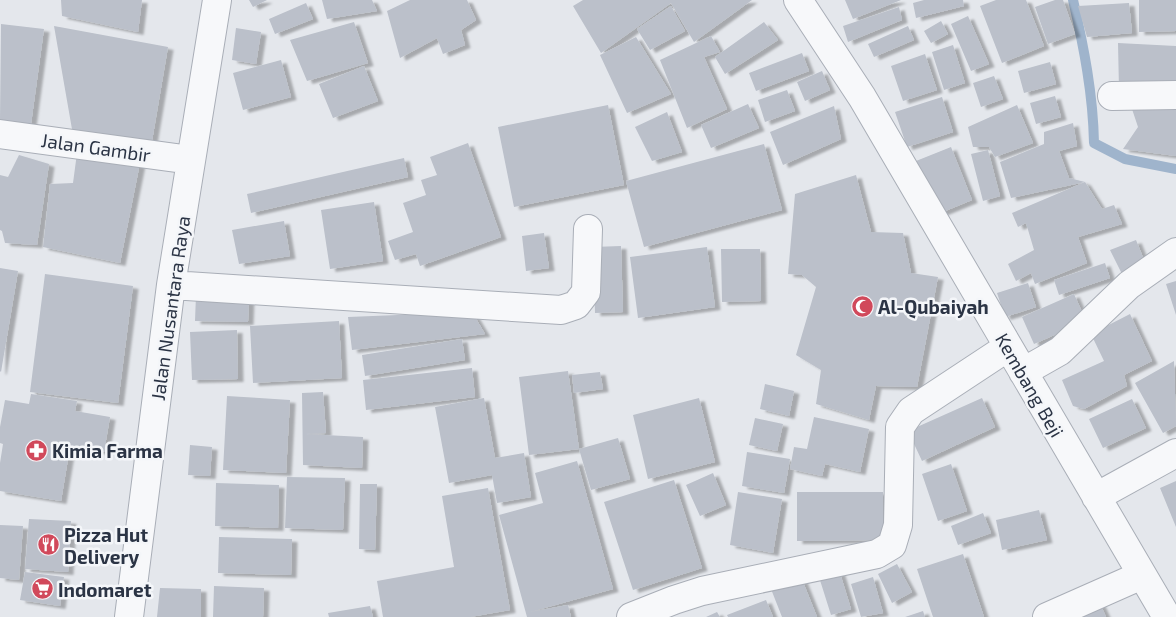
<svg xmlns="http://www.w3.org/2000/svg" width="1176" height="617" viewBox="0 0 1176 617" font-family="'Exo 2',sans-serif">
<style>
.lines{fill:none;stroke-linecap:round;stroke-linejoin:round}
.stream{stroke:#9fb4cc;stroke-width:10}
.building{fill:#bbc0ca;filter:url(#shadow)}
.minor-casing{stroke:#a9aeb7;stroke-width:30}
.minor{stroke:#f7f8fa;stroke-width:28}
.labels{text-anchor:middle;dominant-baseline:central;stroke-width:5;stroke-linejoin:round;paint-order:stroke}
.street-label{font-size:19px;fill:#2b3445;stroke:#f4f6f9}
.poi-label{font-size:19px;font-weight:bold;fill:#2b3445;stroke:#f4f6f9;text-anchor:start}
</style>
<defs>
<filter id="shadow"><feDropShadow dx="5.5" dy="3" stdDeviation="1" flood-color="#0004"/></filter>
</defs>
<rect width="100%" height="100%" fill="#e4e7ec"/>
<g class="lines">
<path class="stream" d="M1073 0C1084 48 1093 94 1094 143L1125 159 1176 169"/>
</g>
<path class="building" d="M61 0H142L138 32 62 16Z
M249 0H267L253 7Z
M322 0H372L377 11 327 19Z
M410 0H467L476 20 461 30 465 45 443 54 437 38 400 58 387 11Z
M583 0H752L694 42 671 3 601 53 573 6Z
M845 0H901L853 19Z
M924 0H963L964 6 916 18 913 3Z
M996 0H1026L1044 46 1002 63 980 6Z
M1055 0H1063L1075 34 1048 44 1035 7Z
M1139 0H1176V31L1139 32Z
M306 3 313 19 275 34 269 19Z
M1129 3 1132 33 1087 37 1078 6Z
M671 6 685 31 650 50 637 29Z
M899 7 902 20 848 42 843 26Z
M968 16 989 64 971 71 951 24Z
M941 21 948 34 931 43 924 31Z
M354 22 368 63 307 81 290 40Z
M764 22 778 40 725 74 715 57Z
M1 24 44 29 31 124 0 120Z
M54 26 168 47 152 141 73 135Z
M908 26 914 40 874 57 868 44Z
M236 28 261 32 256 64 232 60Z
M711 36 720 52 704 57 727 109 687 128 660 60Z
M636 37 671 94 627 113 600 55Z
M1118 43 1176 46V85L1119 90Z
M953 45 965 83 944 90 932 52Z
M802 53 809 71 756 91 749 73Z
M925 54 937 90 903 101 891 66Z
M281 60 291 97 243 110 233 73Z
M1050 62 1056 84 1024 93 1018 71Z
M364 66 378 101 333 118 319 84Z
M822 71 830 90 805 101 797 82Z
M994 76 1003 99 981 107 973 83Z
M787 90 795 111 765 122 758 100Z
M1055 96 1061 117 1036 124 1030 103Z
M942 97 953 132 907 147 895 112Z
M1129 100 1176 101V156L1123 149 1138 127Z
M748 104 759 128 711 148 701 125Z
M608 105 624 185 514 207 498 127Z
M1017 105 1033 143 995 157 989 147H973L968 127Z
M834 106 841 139 783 165 770 132Z
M667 112 682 152 652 161 635 127Z
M1073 123 1077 146 1059 151 1069 178 1085 182 1102 209 1114 205 1122 224 1078 237 1087 263 1035 284 1031 273 1016 281 1008 264 1034 250 1026 223 1018 227 1012 213 1085 182 1011 198 1000 162 1044 144V132Z
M468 143 501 237 420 266 416 254 395 260 388 241 413 232 403 203 426 195 421 180 437 175 430 157Z
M764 144 782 210 644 247 626 181Z
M951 147 972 200 938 214 916 161Z
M988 150 1000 196 983 201 971 154Z
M77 153 140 163 120 263 43 247 50 184 73 183Z
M19 155 49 164 37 245 5 243 2 231 0 230V175L8 177Z
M404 158 408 177 251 213 247 194Z
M856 175 871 232 903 233 911 273 938 277 917 387 876 386 869 420 816 404 821 370 796 355 816 287 802 275 788 274 795 194Z
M374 202 383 261 330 269 321 210Z
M284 221 290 256 239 264 232 230Z
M544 233 549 268 526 271 522 236Z
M1136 240 1146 265 1122 274 1110 250Z
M621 246 623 312 595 313 593 247Z
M707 247 715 307 638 318 630 257Z
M721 249H760L761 301 722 302Z
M1105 263 1110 278 1059 295 1054 280Z
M0 268 18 271 1 372 0 371Z
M45 274 133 286 118 403 30 392Z
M1176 281V315L1166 284Z
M1028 283 1036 307 1005 317 997 293Z
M1074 294 1086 321 1034 344 1022 317Z
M196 295 249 296 248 322 195 321Z
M472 312 485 334 352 350 348 317Z
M1130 314 1152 361 1124 375 1127 386 1084 409 1073 406 1062 380 1104 361 1091 334Z
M339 321 342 378 253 383 250 326Z
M237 330 238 379 192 380 190 332Z
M462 339 465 360 365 376 362 355Z
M1174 361 1176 426 1163 433 1135 383Z
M472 368 475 397 366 410 363 380Z
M568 371 579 449 529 455 519 377Z
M600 372 603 389 574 393 572 375Z
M765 384 794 391 789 416 760 409Z
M323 392 326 433 306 434 363 437 362 468 303 465 302 393Z
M31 394 77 401 75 411 110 417 104 452 70 447 61 501 0 491V463L3 444 0 443V427L5 400 29 404Z
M227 396 290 400 286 473 223 470Z
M484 398 495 458 524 453 531 497 497 503 492 475 449 483 435 407Z
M699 398 715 462 648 479 633 415Z
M982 398 995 427 922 461 908 431Z
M1132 399 1146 428 1103 448 1089 419Z
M814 417 869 429 860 472 825 464 822 476 790 469 794 447 807 449Z
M755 418 783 424 777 451 749 445Z
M618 438 630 479 591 490 579 449Z
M190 445 212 447 210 476 188 475Z
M747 452 790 459 784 493 742 486Z
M577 461 613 589 530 612 568 605 571 617H527L499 515 543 503 535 473Z
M951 464 967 511 938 521 922 474Z
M713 473 726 505 700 516 686 485Z
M287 477 345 478 343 530 285 528Z
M674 480 702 568 633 590 604 502Z
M1176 481V527L1160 488Z
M216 483 279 485 278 528 215 526Z
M360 484H377L375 550 359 549Z
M488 488 510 610 470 617H383L377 581 454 567 442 496Z
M738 492 782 499 773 553 730 545Z
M797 492H883V540L797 541Z
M1039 510 1047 540 1002 550 996 520Z
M983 513 991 533 958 545 951 526Z
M29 519 71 521 68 572 25 569Z
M0 525 23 526 19 580 0 578Z
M219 537 292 539 291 575 218 573Z
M963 554 984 617H933L917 569Z
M897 564 912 592 892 603 878 574Z
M839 570 851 609 831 615 819 577Z
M25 572 64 577 60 606 20 600Z
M801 577 817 617H782L771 589Z
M873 577 883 613 861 617 851 584Z
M214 586 264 588 263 617H213Z
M160 588 201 589V617H157Z
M1098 599 1106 617H1058Z
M766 600 773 617H728L727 615Z
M370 606 373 617H329L328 613Z
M923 611 925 617H905Z
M717 612 720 617H706Z"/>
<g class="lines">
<defs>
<path id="minor" d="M798 0 862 97 1167 617
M1112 96 1176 95
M0 134 191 160
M171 285 561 310 576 305 586 292 588 229
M1023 372 1060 351 1129 285 1176 252
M1096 497 1176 453
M129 617 171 285 217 0
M631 617 674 600 702 591 877 554 892 545 898 525 900 427 911 411 1008 347
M1047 617 1142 575"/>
</defs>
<use href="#minor" class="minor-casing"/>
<use href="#minor" class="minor"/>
</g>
<defs>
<symbol id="mosque-disc" viewBox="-11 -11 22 22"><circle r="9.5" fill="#d1495b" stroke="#f4f6f9"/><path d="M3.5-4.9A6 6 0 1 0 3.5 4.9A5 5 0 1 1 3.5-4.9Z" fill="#fff"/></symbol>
<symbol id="pharmacy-disc" viewBox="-11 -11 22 22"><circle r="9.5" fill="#d1495b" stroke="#f4f6f9"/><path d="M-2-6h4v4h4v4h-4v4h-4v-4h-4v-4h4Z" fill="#fff"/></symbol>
<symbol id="restaurant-disc" viewBox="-11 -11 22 22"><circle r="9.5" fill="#d1495b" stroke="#f4f6f9"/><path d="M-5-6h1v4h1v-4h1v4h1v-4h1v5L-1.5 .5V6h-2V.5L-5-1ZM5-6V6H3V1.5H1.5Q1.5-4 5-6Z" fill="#fff"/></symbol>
<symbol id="supermarket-disc" viewBox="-11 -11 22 22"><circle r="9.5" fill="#d1495b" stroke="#f4f6f9"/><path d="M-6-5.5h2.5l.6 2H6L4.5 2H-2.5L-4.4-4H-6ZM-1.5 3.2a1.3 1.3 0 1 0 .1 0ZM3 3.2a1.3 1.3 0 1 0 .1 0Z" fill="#fff"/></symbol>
</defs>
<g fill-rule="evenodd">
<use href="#mosque-disc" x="850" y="294" width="25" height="25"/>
<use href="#pharmacy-disc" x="24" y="438" width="25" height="25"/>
<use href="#restaurant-disc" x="36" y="532" width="25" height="25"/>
<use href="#supermarket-disc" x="30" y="576" width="25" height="25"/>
</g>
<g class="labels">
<g class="street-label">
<text transform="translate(96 147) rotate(8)">Jalan Gambir</text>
<text transform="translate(170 308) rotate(-82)">Jalan Nusantara Raya</text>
<text transform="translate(1030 385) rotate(60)">Kembang Beji</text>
</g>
<g class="poi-label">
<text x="878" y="306">Al-Qubaiyah</text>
<text x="52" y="450">Kimia Farma</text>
<text x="64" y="534">Pizza Hut<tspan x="64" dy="22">Delivery</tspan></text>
<text x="58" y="589">Indomaret</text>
</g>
</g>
</svg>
